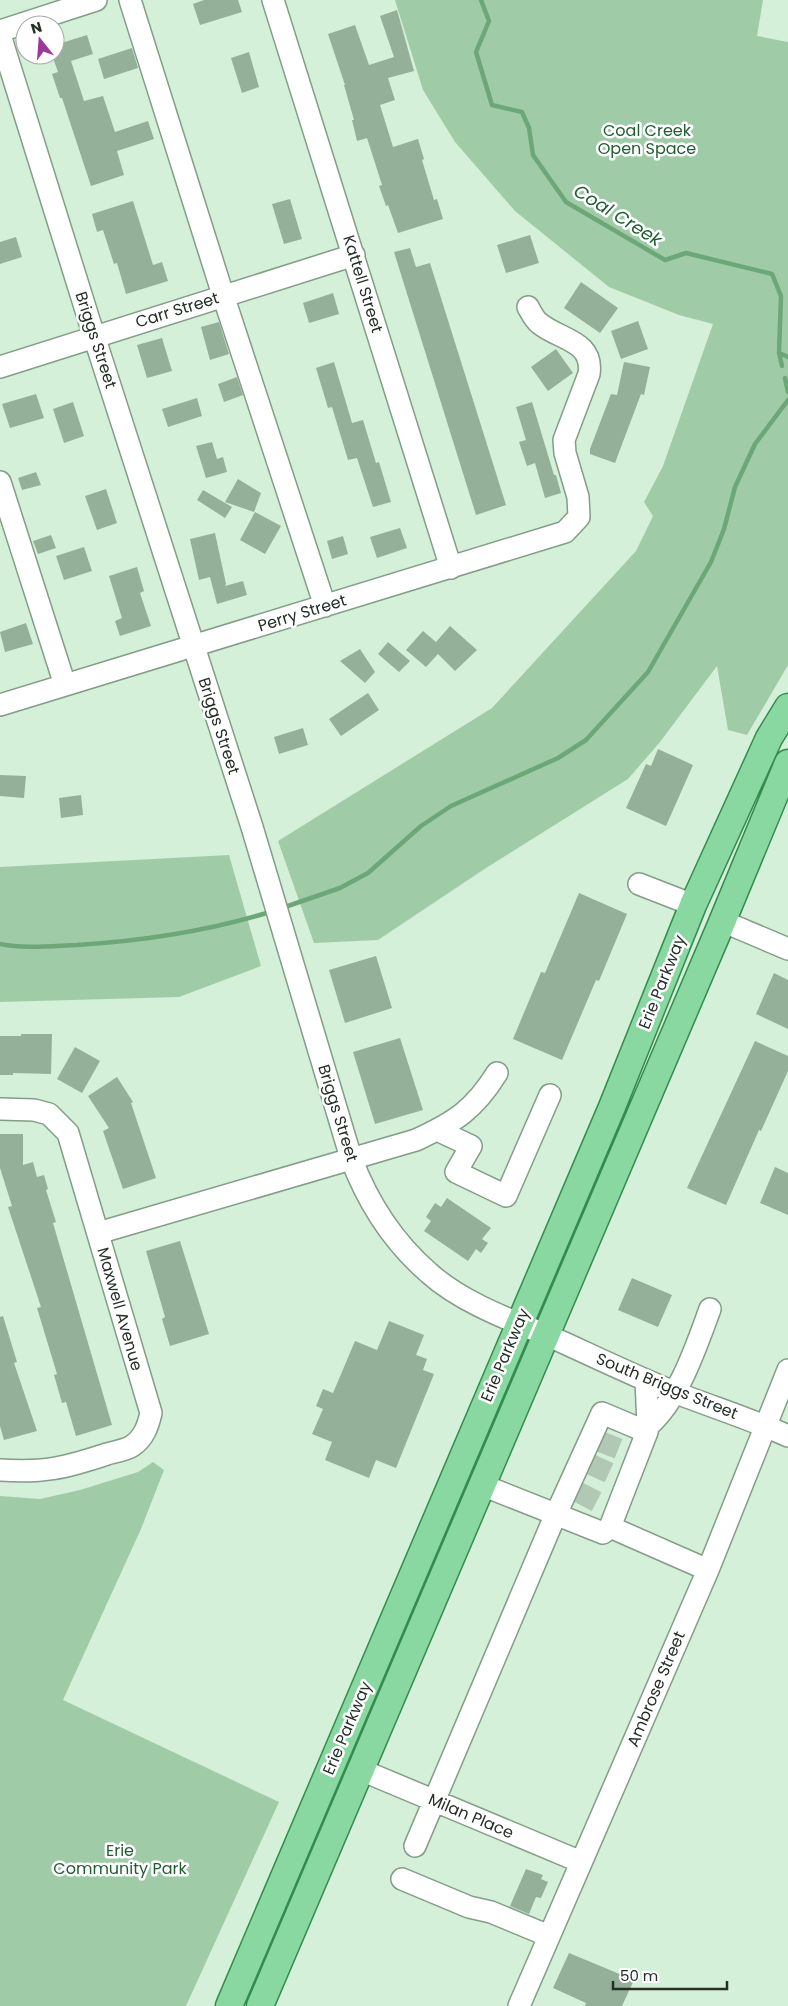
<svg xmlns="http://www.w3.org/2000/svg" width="788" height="2006" viewBox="0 0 788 2006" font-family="Poppins,sans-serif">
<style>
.green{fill:#9fcca7}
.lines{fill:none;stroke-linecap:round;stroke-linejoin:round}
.stream{stroke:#6da778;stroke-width:4.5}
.building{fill:#95b099}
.minor-tunnel{stroke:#b1c9b4;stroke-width:21;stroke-dasharray:21 11;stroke-linecap:butt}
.minor-casing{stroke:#839d87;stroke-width:24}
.major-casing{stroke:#338c4e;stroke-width:29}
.minor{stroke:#fff;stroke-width:21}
.major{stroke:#89d8a1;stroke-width:26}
.labels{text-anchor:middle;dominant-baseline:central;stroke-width:5;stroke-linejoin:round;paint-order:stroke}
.park-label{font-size:16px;fill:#1f5e31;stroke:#fff}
.street-label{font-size:16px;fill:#242f26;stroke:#fff}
.water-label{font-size:18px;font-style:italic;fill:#1e5e30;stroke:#fff}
</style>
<rect width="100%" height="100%" fill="#d4f0d8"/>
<path class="green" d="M395 0H763L757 36 788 42V665L747 735 728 730 717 666 660 742 628 779 486 868 378 940 314 943 278 841 492 708 636 551 653 516 644 502 663 466 713 324 679 315 609 287 515 211 455 142 423 90Z
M229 855 261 966 179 997 0 1002V867Z
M153 1462 164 1470 141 1529 63 1700 279 1802 186 2006H0V1496L40 1499 80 1490 138 1472Z"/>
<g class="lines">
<path class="stream" d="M481 0 489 21 476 52 492 105 522 112 529 128 533 155 566 202 665 260 686 253 772 274 781 296 779 353 788 357
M779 353 782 366
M785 378 788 392
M282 908 340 888 368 873 421 826 451 806 558 758 586 740 648 672 711 562 724 529 735 487 755 444 788 400
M0 944C25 949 51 946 77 945 141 941 208 931 270 912"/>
</g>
<path class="building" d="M204 0H238L242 12 200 25 193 4Z
M397 10 414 71 388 78 395 100 380 105 393 147 418 139 424 159 422 160 434 200 437 199 443 219 398 233 388 205 386 206 379 186 382 185 367 138 357 141 352 120H354L344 85H345L328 34 355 25 369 65 394 57 380 16Z
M87 35 93 54 71 61 84 101 103 96 115 132 148 121 154 139 117 151 124 175 91 186 62 98H60L52 74 58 72 52 55H55V45Z
M132 48 138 68 104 79 98 59Z
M249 52 259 87 242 93 231 58Z
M290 199 302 239 284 244 272 204Z
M133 201 153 265 162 262 168 281 126 294 117 263 114 264 103 230 97 232 92 214Z
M530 235 539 263 506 273 497 245Z
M16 237 22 257 0 264V242Z
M410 248 416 267 430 263 506 505 476 515 394 252Z
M581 282 618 308 600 333 564 308Z
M333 293 339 314 309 323 303 303Z
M638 321 648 349 621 359 611 331Z
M219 322 229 354 210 360 201 327Z
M162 338 172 371 147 378 137 345Z
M556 349 573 373 548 391 531 367Z
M334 362 352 423 363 420 376 463 379 462 391 502 373 507 357 458 348 460 332 407 328 408 316 368Z
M624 362 650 367 644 395 641 394 615 463 590 454V449L611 394 617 395Z
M237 377 243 395 224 402 218 384Z
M36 394 44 418 10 428 2 404Z
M197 398 202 416 168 427 162 409Z
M73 402 84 436 64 443 53 409Z
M532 402 554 475H556L561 493 545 498 535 463 527 466 519 442 526 440 516 407Z
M212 442 217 459 223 457 227 472 206 478 196 446Z
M36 472 41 485 22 490 18 478Z
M238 479 261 493 254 512 225 502Z
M106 489 117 523 97 530 85 496Z
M203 490 232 507 225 518 197 500Z
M255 512 281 526 265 554 240 540Z
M400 528 407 548 377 558 370 537Z
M215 533 226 584 225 586 243 581 247 595 217 604 210 577 199 580 190 539Z
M51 535 56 548 38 554 33 541Z
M343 536 348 554 332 559 327 541Z
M84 547 92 571 64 580 56 556Z
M137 567 144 591 140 593 151 626 120 636 115 621 122 618 109 576Z
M26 623 33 644 5 652 0 632Z
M450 626 477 650 455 671 438 654 426 667 406 650 423 631 436 642Z
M388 642 410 661 399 672 378 654Z
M360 649 375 672 365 683 340 661Z
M368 693 379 710 341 736 329 719Z
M303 728 308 745 279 754 274 737Z
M658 749 693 765 666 826 626 808 646 764 651 766Z
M0 775 26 776 24 798 0 796Z
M81 795 83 815 61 818 59 798Z
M579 893 627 914 599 981 596 980 562 1060 513 1039 541 972 545 973Z
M376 956 392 1008 345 1023 329 970Z
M774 973 788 980V1029L756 1014Z
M21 1034H52L51 1074 13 1073V1075H0V1036H21Z
M400 1038 423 1110 375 1124 353 1052Z
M755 1041 788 1056V1071L761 1131 759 1130 726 1205 687 1188Z
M75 1047 100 1061 82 1093 57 1079Z
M117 1077 133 1102 131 1103 156 1178 123 1189 103 1131 109 1128 88 1096Z
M0 1134H23V1165L33 1162 37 1177 44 1175 48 1189 46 1190 56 1222 53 1223 112 1425 76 1436 66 1402 62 1403 54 1375 57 1374 37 1308 41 1307 8 1207 12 1206 0 1168Z
M775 1167 788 1173V1215L760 1203Z
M447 1198 491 1228 482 1239 488 1243 481 1253 476 1249 468 1261 424 1231 431 1221 426 1217 435 1203 441 1207Z
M180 1241 209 1334 170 1346 162 1319 165 1317 146 1251Z
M632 1278 672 1295 658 1327 618 1310Z
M3 1316 17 1362 14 1363 37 1431 4 1440 0 1426V1317Z
M389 1321 424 1335 416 1355 427 1359 423 1370 434 1374 396 1468 376 1460 369 1478 325 1460 332 1442 312 1434 323 1409 316 1406 323 1389 333 1393 355 1341 377 1350Z
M526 1869 543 1875 541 1879 548 1882 541 1898 536 1897 529 1914 510 1906Z
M569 1953 634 1980 622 2006H585L586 2003 553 1988Z"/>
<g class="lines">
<path class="minor-tunnel" d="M599 1441 629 1453
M590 1464 618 1477
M578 1492 605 1506"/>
<defs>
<path id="minor" d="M130 0 223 295 325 606
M273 0 451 568
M0 31 96 0
M0 35 94 336 252 827 351 1158C368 1203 392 1241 429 1273 461 1302 510 1320 549 1336 591 1355 632 1375 674 1392 712 1407 751 1419 788 1436
M0 367 354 255
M0 482 65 685
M0 705 565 532 579 517 578 497 565 453 564 440 589 374C594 340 559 340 539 323 534 319 531 312 528 307
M639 884 693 905
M722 921 788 949
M0 1109 34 1110 49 1114 68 1133 151 1413C148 1426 144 1438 132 1446 126 1450 114 1452 107 1454 65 1468 44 1473 0 1470
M437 1130 471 1146 456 1172 506 1196 550 1095
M98 1233 416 1140C455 1122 474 1110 497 1073
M646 1380 648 1426 647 1432
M648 1426C679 1399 696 1347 710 1309
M482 1485 603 1533 610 1527
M361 1770 581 1862
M415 1846 552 1523 602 1413 647 1432 610 1527 708 1570
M402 1879 469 1907 491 1912 549 1936
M519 2006 708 1570 788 1370"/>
<path id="major" d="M229 2006 612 1107 693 905 769 738 788 707
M260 2006 720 927 788 763"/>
</defs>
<use href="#minor" class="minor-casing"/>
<use href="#major" class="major-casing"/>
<use href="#minor" class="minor"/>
<use href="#major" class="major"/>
</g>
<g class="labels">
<g class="park-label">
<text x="647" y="130">Coal Creek<tspan x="647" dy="18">Open Space</tspan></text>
<text x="120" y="1850">Erie<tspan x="120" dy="18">Community Park</tspan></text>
</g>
<g class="street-label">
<text transform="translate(363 284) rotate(73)">Kattell Street</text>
<text transform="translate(177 310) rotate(-17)">Carr Street</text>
<text transform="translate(96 340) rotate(72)">Briggs Street</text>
<text transform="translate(302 613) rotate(-17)">Perry Street</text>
<text transform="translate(219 726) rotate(72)">Briggs Street</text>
<text transform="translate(662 982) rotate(-68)">Erie Parkway</text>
<text transform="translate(338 1113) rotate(73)">Briggs Street</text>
<text transform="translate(120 1309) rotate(74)">Maxwell Avenue</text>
<text transform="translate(505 1355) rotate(-67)">Erie Parkway</text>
<text transform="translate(667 1386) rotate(22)">South Briggs Street</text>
<text transform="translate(656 1689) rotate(-67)">Ambrose Street</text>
<text transform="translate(347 1728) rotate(-67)">Erie Parkway</text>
<text transform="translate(471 1816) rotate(23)">Milan Place</text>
</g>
<g class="water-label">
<text transform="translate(618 215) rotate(32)">Coal Creek</text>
</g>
</g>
<g transform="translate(40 40) rotate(343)"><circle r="24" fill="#ffffff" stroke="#a7aca8"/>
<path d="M0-4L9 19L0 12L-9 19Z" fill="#9e379a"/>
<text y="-8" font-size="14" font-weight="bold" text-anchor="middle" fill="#242f26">N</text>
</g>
<path d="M613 1981v8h114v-8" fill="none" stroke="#242f26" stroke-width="2.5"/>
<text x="620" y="1981" font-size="15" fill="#242f26" stroke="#ffffff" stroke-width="4" paint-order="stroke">50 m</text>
</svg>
